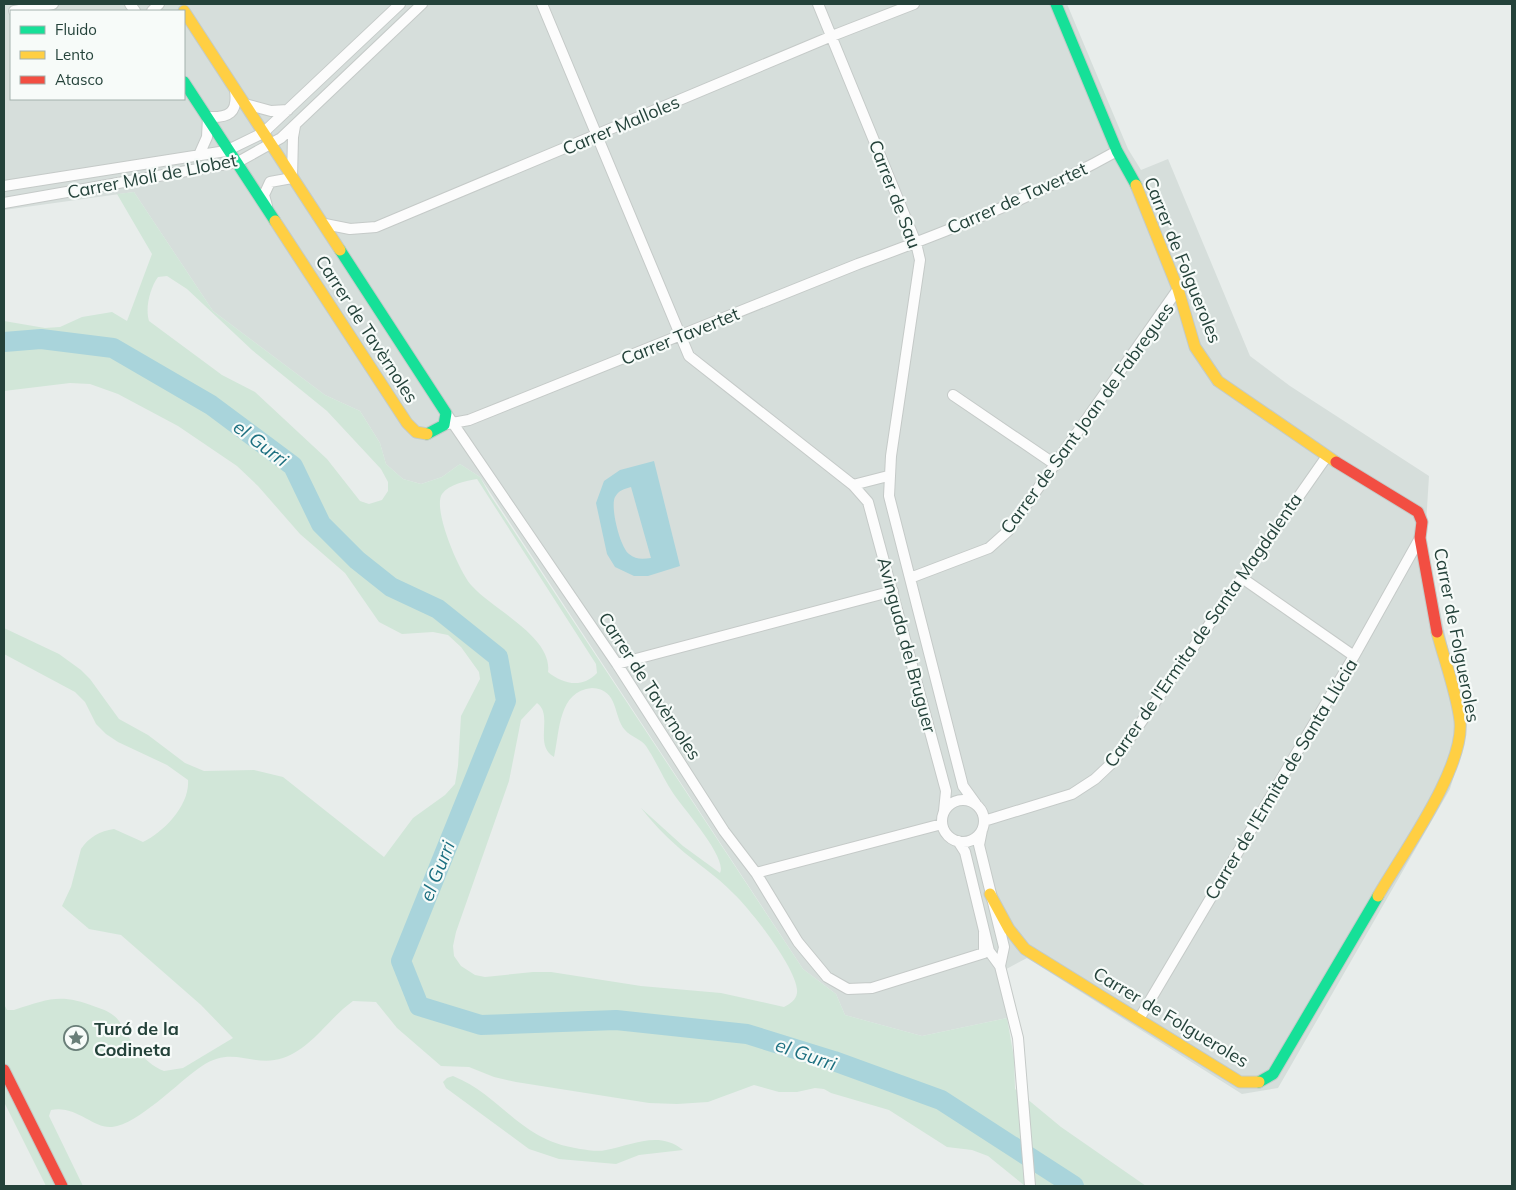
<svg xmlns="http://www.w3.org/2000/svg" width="1516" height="1190" viewBox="0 0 1516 1190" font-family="Mulish,sans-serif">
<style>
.built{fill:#d6dedb;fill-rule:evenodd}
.green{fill:#d1e6d8;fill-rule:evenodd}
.water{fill:#a9d4db;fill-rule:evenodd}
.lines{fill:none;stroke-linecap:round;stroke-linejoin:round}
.river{stroke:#a9d4db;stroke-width:20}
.street-casing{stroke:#c5cac8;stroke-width:12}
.fast-casing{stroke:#c3cbc8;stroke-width:13}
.slow-casing{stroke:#c3cbc8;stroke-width:13}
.jam-casing{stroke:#c3cbc8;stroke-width:13}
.street{stroke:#fcfcfc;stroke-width:10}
.fast{stroke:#16e098;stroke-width:11}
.slow{stroke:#ffcf43;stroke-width:11}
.jam{stroke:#f24e42;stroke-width:11}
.labels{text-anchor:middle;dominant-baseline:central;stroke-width:4.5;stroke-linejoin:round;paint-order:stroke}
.street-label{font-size:18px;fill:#24423a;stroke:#f7fbf9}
.poi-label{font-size:18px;font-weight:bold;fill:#24423a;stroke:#f7fbf9;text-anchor:start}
.water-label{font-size:19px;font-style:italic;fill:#1c6f80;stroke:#f7fbf9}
</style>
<rect width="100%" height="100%" fill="#e8edeb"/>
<path class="built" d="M4 4H1067L1128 149 1141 170 1168 159 1250 356 1290 386 1429 476 1425 540 1464 723 1459 759 1450 789 1278 1088 1242 1094 1027 958 997 974 1007 1018 922 1036 845 1015 836 994 803 969 480 477 460 464 442 477 421 484 403 479 386 464 380 443 360 411 325 395 213 311 134 192 4 210ZM11 11H184V99H11Z"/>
<path class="green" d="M134 192 213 311 325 395 360 411 380 443 386 464 403 479 421 484 442 477 460 464 480 477 490 495 803 969 836 994 845 1015 922 1036 1007 1018 1014 1058 1015 1089 1061 1127 1146 1186H1025L988 1156 972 1150 947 1147 889 1110 831 1093 824 1089 815 1088 797 1092H779L754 1085 708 1102 677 1104 649 1103 516 1082 494 1077 469 1067 441 1066 397 1028 376 1002 353 1001C328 1019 312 1048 283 1058 253 1068 233 1045 202 1066 178 1082 139 1124 112 1127 93 1129 77 1105 51 1110L49 1116 83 1186H46L4 1102V1004L7 1010H14C49 999 60 993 96 1007 105 1010 113 1013 119 1021 131 1040 141 1062 164 1071L183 1068 233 1038 201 1005 121 935 89 929 62 906 71 887 81 849C89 837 100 831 114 829L143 842C164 832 190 805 188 780L167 765 118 742 106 734 96 724 85 702 75 692 4 654V628L59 654 81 670 90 679 119 719 148 735 185 763 204 771 254 770 283 777 384 857 413 818 445 795 455 784 458 766 461 716 480 679 479 672 461 647 448 635 433 632 402 634 379 622 345 573 300 534 258 486 237 466 178 426 118 394 90 384 70 383 4 391V321L45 328 60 327 82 317 112 312 127 321 152 254 117 194ZM167 276 187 289 252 350 327 411 381 469 388 482V491L382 500 369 504 360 501 327 459 255 392 222 375 149 321C145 308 150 288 158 277ZM477 479 596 664 597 673C582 689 563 684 548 672 553 637 492 609 472 586 460 574 432 509 442 494 449 484 466 481 477 479ZM592 688C619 689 613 717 625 730 631 737 641 739 646 746 656 761 663 778 673 793 682 807 728 858 720 873L683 846 641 808C652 822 664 835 678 847 696 863 717 876 734 894 750 909 800 972 797 993 796 1000 790 1004 784 1007L721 993 641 986 551 972H533L485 977 475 975 461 966 454 956 453 946 456 932 509 781 521 720 537 703C554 715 533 745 554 757 560 731 558 691 592 688Z
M453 1076C504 1097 518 1140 580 1149 588 1150 598 1152 606 1150 632 1145 659 1130 683 1150L639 1155 616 1164 559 1159 529 1149 446 1088 443 1082 447 1078Z"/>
<path class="water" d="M654 461 680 566 648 576H634L615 567 607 554 596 503 604 481 620 470ZM631 487 651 558C643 559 636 560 629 554 620 547 610 507 615 497 619 490 624 489 631 487Z"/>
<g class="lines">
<path class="river" d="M4 342 41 339 113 348 211 405 293 466 321 524 357 560 391 587 438 609 498 657 506 701 401 961 419 1006 481 1025 616 1020 747 1034 834 1061 941 1100 1074 1186"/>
<defs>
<path id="street" d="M130 4 135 11
M542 4 689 356 853 485 868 502 946 791 944 811
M818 4 916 243 920 260 891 456 889 496 963 786 976 804
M14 11 53 4
M152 11 159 4
M245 104 271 111 288 110
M199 155 207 137 208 117C229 118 238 113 235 90
M4 186 226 151 263 133 400 4
M4 203 238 162 281 138 422 4
M267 206 264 195 270 182 292 178 293 137 295 126
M325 224 350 229 376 227 832 36 914 4
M953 395 1056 465
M446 413 617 664 724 831 756 873 798 942 827 977 848 989 872 988 984 953V932
M447 424 469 420 858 264C946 232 1035 197 1117 151
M853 485 888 476
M910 578 989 548 1008 531 1178 289
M1242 578 1354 656
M617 664 893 591
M942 821a21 21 0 1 1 42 0a21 21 0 1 1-42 0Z
M984 821 1072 794 1095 779 1114 761 1327 456
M982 830 979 845 1004 947 1000 966
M958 841 965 852 989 951 1000 966 1018 1038 1030 1186
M756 873 942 824
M1139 1019 1354 656 1420 538"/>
<path id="fast" d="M1056 4 1117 151 1136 185
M184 82 275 221
M340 250 446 413 444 425 427 434
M1259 1082 1273 1074 1378 896"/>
<path id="slow" d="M184 11 340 250
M1136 185 1178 289 1195 347 1218 381 1336 462
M275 221 407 423 416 432 427 434
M990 894 1009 929 1025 949 1240 1082H1259
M1378 896C1402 854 1465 768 1460 721 1457 694 1444 659 1437 632"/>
<path id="jam" d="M1336 462 1418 512 1422 522 1420 538 1437 632
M4 1070 62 1186"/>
</defs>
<use href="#street" class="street-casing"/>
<use href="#fast" class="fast-casing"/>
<use href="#slow" class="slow-casing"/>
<use href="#jam" class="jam-casing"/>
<use href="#street" class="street"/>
<use href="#fast" class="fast"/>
<use href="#slow" class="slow"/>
<use href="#jam" class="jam"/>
</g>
<defs>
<symbol id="sight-ring" viewBox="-11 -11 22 22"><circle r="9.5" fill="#f7fbf9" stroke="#697e78" stroke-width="1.5"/><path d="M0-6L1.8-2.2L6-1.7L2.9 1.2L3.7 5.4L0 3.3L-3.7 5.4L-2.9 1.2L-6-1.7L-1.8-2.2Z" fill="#697e78"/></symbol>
</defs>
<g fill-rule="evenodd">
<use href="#sight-ring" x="62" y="1024" width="28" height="28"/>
</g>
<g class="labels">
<g class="street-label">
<text transform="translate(621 125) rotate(-23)">Carrer Malloles</text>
<text transform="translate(152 176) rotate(-11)">Carrer Molí de Llobet</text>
<text transform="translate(895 194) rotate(69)">Carrer de Sau</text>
<text transform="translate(1017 198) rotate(-24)">Carrer de Tavertet</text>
<text transform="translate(1183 260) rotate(68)">Carrer de Folgueroles</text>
<text transform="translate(367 329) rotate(57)">Carrer de Tavèrnoles</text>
<text transform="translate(680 336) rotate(-22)">Carrer Tavertet</text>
<text transform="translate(1087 418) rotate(-54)">Carrer de Sant Joan de Fabregues</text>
<text transform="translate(1203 630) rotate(-55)">Carrer de l'Ermita de Santa Magdalenta</text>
<text transform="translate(1457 635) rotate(79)">Carrer de Folgueroles</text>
<text transform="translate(907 645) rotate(75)">Avinguda del Bruguer</text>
<text transform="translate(650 686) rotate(57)">Carrer de Tavèrnoles</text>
<text transform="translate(1281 779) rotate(-59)">Carrer de l'Ermita de Santa Llúcia</text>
<text transform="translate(1171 1017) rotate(31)">Carrer de Folgueroles</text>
</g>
<g class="poi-label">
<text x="94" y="1028">Turó de la<tspan x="94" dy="21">Codineta</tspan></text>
</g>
<g class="water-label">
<text transform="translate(261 443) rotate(37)">el Gurri</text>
<text transform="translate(437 871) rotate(-68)">el Gurri</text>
<text transform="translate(806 1054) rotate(19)">el Gurri</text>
</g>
</g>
<rect width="1516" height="1190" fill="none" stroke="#24423a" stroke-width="10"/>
<rect x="10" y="10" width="175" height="90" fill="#f7fbf9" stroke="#a3b1ad"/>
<rect x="20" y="26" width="25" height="8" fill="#16e098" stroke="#a3b1ad"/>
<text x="55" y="35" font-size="15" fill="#24423a">Fluido</text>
<rect x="20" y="51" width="25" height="8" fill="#ffcf43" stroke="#a3b1ad"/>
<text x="55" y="60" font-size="15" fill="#24423a">Lento</text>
<rect x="20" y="76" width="25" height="8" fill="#f24e42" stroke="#a3b1ad"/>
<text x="55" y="85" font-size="15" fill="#24423a">Atasco</text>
</svg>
